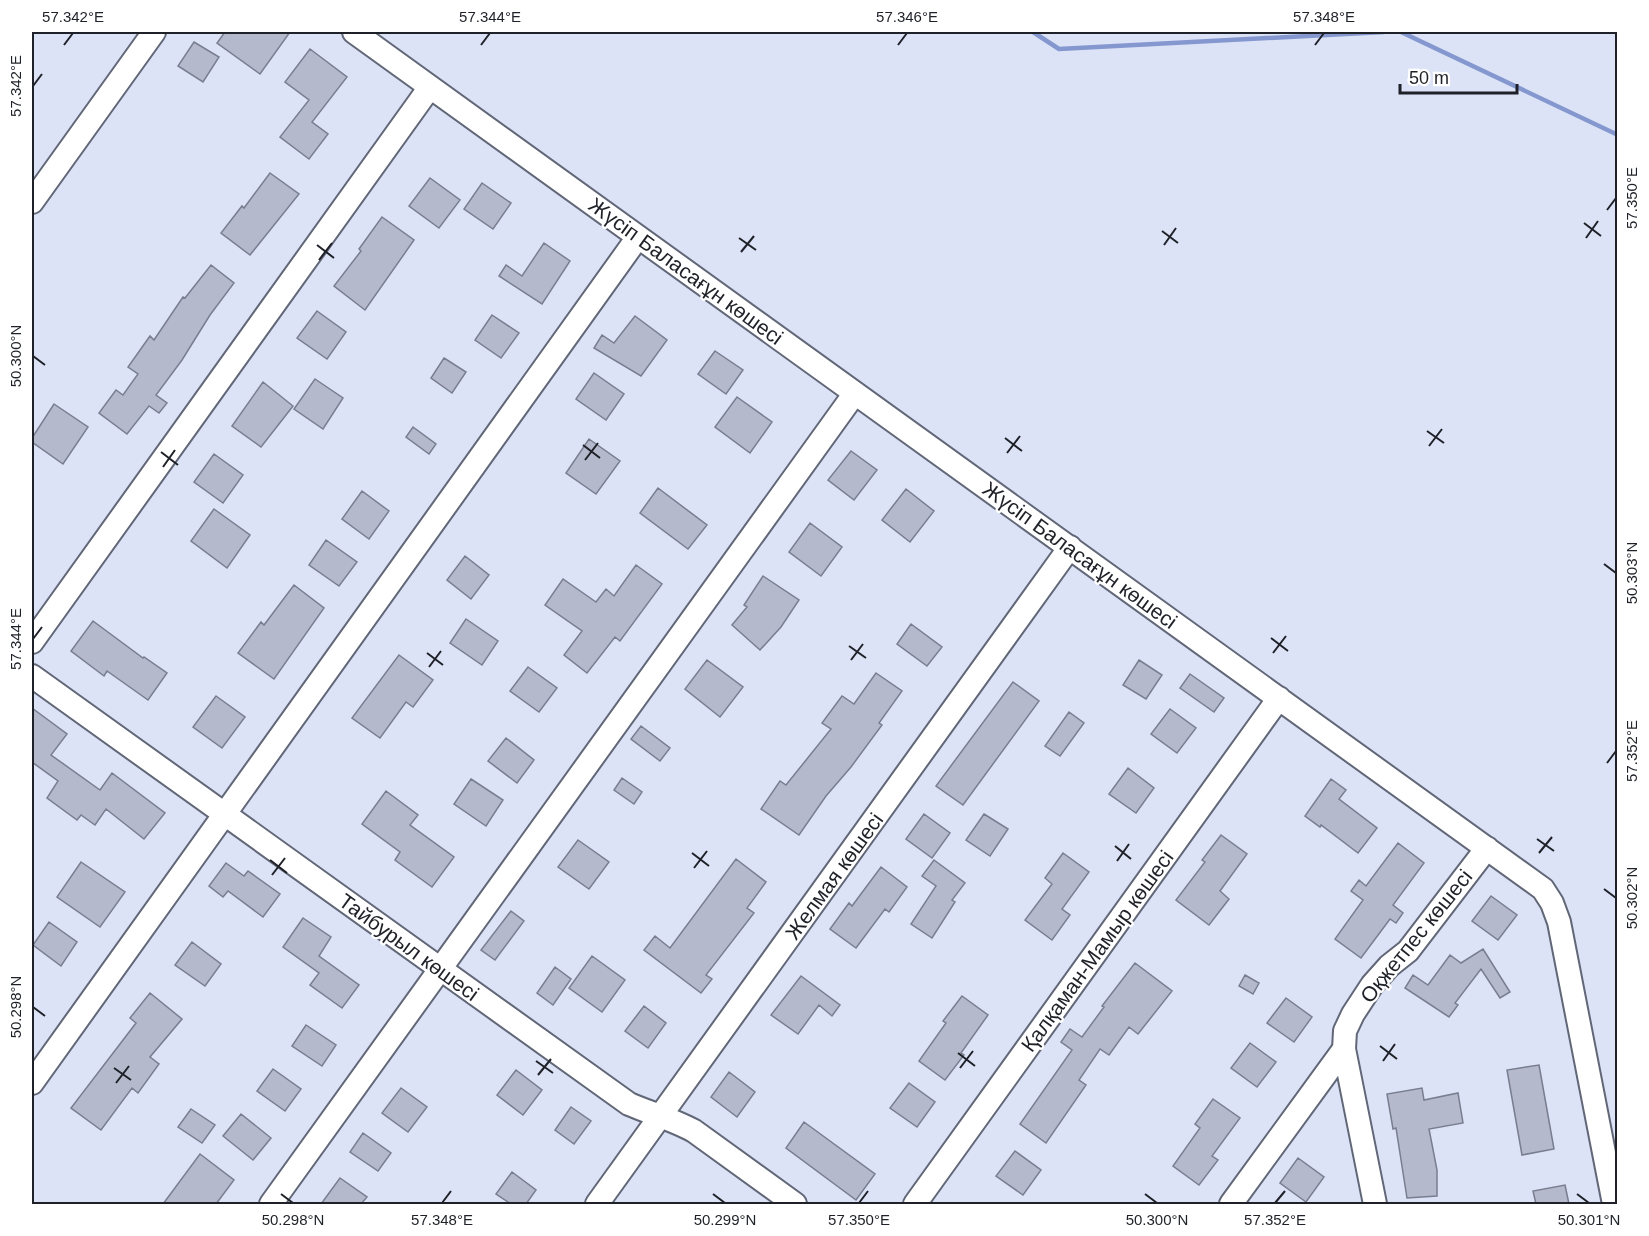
<svg xmlns="http://www.w3.org/2000/svg" width="1649" height="1236" viewBox="0 0 1649 1236" font-family="Helvetica,sans-serif">
<style>
.lines{fill:none;stroke-linecap:round;stroke-linejoin:round}
.stream{stroke:#8497cf;stroke-width:4.5}
.building{fill:#b4bacc;stroke:#787e8f;stroke-width:1.5}
.minor-casing{stroke:#616777;stroke-width:26}
.minor{stroke:#fff;stroke-width:22}
.ticks{fill:none;stroke:#1f2128;stroke-width:2}
.labels{text-anchor:middle;dominant-baseline:central;stroke-width:4.5;stroke-linejoin:round;paint-order:stroke}
.street-label{font-size:21px;fill:#1f2128;stroke:#fff}
.neatline{fill:none;stroke:#1f2128;stroke-width:2}
.ticks-label{font-size:15px;text-anchor:middle;fill:#1f2128}
</style>
<rect width="100%" height="100%" fill="#dce3f6"/>
<g class="lines">
<path class="stream" d="M1033 32 1059 49 1384 32
M1401 32 1618 135"/>
</g>
<path class="building" d="M225 32H290L260 74 217 43Z
M194 42 219 57 203 82 178 66Z
M310 49 347 77 312 122 328 134 309 159 280 137 309 100 285 82Z
M270 173 299 194 250 255 221 233 242 206 244 208Z
M430 178 460 200 439 228 409 206Z
M482 183 511 203 493 229 464 209Z
M382 217 414 240 365 310 334 286 361 251 359 249Z
M544 243 570 261 542 304 499 276 506 265 522 276Z
M211 265 234 283 210 315 182 360 156 395 167 403 159 413 149 406 127 434 99 413 116 390 123 395 138 374 128 367 150 336 154 340 183 297 185 298Z
M317 311 346 332 327 359 297 338Z
M492 315 519 333 501 358 475 340Z
M635 316 667 340 641 376 594 348 602 335 614 343Z
M715 351 743 370 726 394 698 374Z
M444 358 466 372 452 393 431 378Z
M594 373 624 394 606 420 576 399Z
M315 379 343 398 323 429 294 409Z
M263 382 293 406 261 447 232 426Z
M737 397 772 422 750 453 715 427Z
M54 404 88 427 63 464 32 442V438Z
M413 427 436 444 429 454 406 437Z
M589 439 620 461 596 494 566 473Z
M851 451 877 470 854 500 828 480Z
M214 454 243 475 223 503 194 482Z
M658 488 707 525 688 549 640 513Z
M906 489 934 511 910 542 882 520Z
M362 491 389 511 369 539 342 519Z
M214 509 250 535 227 568 191 541Z
M810 523 842 547 821 576 789 552Z
M326 540 357 562 339 586 309 565Z
M465 556 489 575 471 599 447 580Z
M636 565 662 584 620 641 615 637 587 673 564 655 582 631 545 605 563 579 596 602 606 589 614 596Z
M763 576 799 600 781 627 760 650 732 625 747 607 744 605Z
M294 585 324 608 274 679 238 653 261 622 264 625Z
M466 619 498 641 482 665 450 643Z
M93 621 143 658 144 657 167 673 148 700 107 671 104 676 71 651Z
M911 624 942 647 927 666 897 644Z
M399 655 433 680 413 707 406 702 380 738 352 718Z
M707 660 743 687 720 717 685 689Z
M1139 660 1162 675 1146 699 1123 685Z
M528 667 557 688 539 712 510 691Z
M876 673 902 691 879 723 882 725 851 767 826 796 799 835 761 809 780 781 786 785 831 729 822 723 842 696 854 704Z
M1190 674 1224 698 1214 712 1180 688Z
M1013 682 1039 701 963 805 936 786Z
M216 696 245 717 222 748 193 727Z
M32 708 67 734 51 755 100 790 112 773 165 813 144 839 106 809 95 825 81 815 77 820 47 798 58 781 32 762Z
M1170 709 1196 728 1177 753 1151 734Z
M1069 712 1084 723 1060 756 1045 746Z
M641 726 670 748 660 761 631 739Z
M506 738 534 760 517 783 488 761Z
M1128 768 1154 788 1136 813 1109 794Z
M622 778 642 792 634 804 614 790Z
M471 779 503 800 486 826 454 804Z
M1331 779 1346 790 1339 799 1377 828 1358 853 1321 825 1320 827 1305 816Z
M386 791 418 815 410 825 454 857 432 887 395 860 400 852 362 824Z
M924 814 950 833 932 858 906 839Z
M984 814 1008 829 990 856 966 840Z
M1221 835 1247 854 1220 891 1229 899 1209 925 1176 900 1205 862 1202 860Z
M578 840 609 862 589 889 558 867Z
M1398 843 1424 863 1393 905 1403 913 1396 923 1390 919 1361 958 1335 939 1363 900 1351 891 1359 880 1366 886Z
M1063 853 1089 872 1062 909 1070 915 1052 940 1025 920 1052 884 1045 878Z
M736 859 766 882 747 908 754 913 706 975 712 979 701 993 644 950 655 936 670 948Z
M934 860 965 883 952 900 955 902 932 938 911 924 936 886 922 876Z
M81 862 125 892 100 927 57 897Z
M226 863 244 876 248 871 280 894 263 917 228 891 223 897 209 886Z
M881 867 907 887 889 912 885 909 856 948 830 929 849 903 852 906Z
M1491 896 1517 915 1498 940 1472 921Z
M511 911 524 921 495 960 481 950Z
M303 918 331 937 319 956 359 985 342 1008 310 985 319 973 283 947Z
M49 922 77 942 61 966 33 945Z
M192 942 221 964 205 986 175 965Z
M1483 949 1510 992 1500 998 1481 969 1455 1003 1458 1005 1449 1017 1405 988 1413 975 1428 985 1450 955 1461 963Z
M592 956 625 980 602 1012 569 988Z
M1135 963 1172 991 1138 1034 1129 1027 1109 1055 1100 1049 1079 1080 1086 1085 1046 1143 1020 1124 1072 1050 1061 1042 1070 1029 1082 1037 1104 1007 1102 1006Z
M555 967 571 979 553 1005 537 993Z
M1245 975 1259 983 1253 994 1239 986Z
M801 976 840 1005 832 1016 819 1005 798 1034 771 1015Z
M150 993 182 1019 150 1057 159 1064 138 1093 132 1088 101 1130 71 1108 136 1023 130 1018Z
M962 996 988 1015 961 1053 964 1055 945 1080 919 1061 946 1023 943 1021Z
M1286 998 1312 1017 1294 1042 1267 1023Z
M644 1006 666 1023 648 1048 625 1031Z
M306 1025 336 1045 322 1066 292 1046Z
M1250 1043 1276 1062 1257 1087 1231 1068Z
M1539 1065 1554 1149 1522 1155 1507 1070Z
M273 1069 301 1089 285 1111 257 1091Z
M516 1070 542 1090 523 1115 497 1095Z
M729 1072 755 1092 737 1117 711 1097Z
M909 1083 935 1102 917 1127 890 1108Z
M401 1088 427 1107 408 1132 382 1113Z
M1422 1088 1424 1100 1458 1093 1463 1123 1429 1129 1437 1170V1196L1407 1198 1396 1128 1393 1129 1387 1094Z
M1213 1099 1240 1118 1212 1156 1218 1160 1199 1185 1173 1166 1200 1128 1195 1124Z
M571 1107 591 1121 574 1144 555 1130Z
M191 1109 215 1125 202 1143 178 1127Z
M241 1114 271 1138 253 1160 223 1136Z
M804 1122 875 1174 856 1200 786 1148Z
M363 1133 391 1153 378 1171 350 1152Z
M1015 1151 1041 1170 1023 1195 996 1176Z
M200 1154 234 1180 216 1204H163Z
M1298 1158 1324 1177 1306 1202 1280 1183Z
M512 1172 536 1190 526 1204H511L496 1194Z
M340 1178 367 1197 361 1204H321Z
M1565 1185 1569 1204H1536L1533 1191Z"/>
<g class="lines">
<defs>
<path id="minor" d="M354 32 1543 889 1552 903 1559 922 1614 1204
M32 202 154 32
M32 642 430 87
M32 676 629 1104C650 1113 674 1120 694 1131L795 1204
M1344 1049 1375 1204
M32 1083 638 237
M271 1204 855 393
M597 1204 1070 547
M915 1204 1279 698
M1231 1204 1344 1049 1345 1031 1353 1014 1372 985 1389 966 1408 951 1487 848"/>
</defs>
<use href="#minor" class="minor-casing"/>
<use href="#minor" class="minor"/>
</g>
<path class="ticks" d="M64 45 73 33M481 45 490 33M898 45 907 33M1315 45 1324 33M33 86 42 74M1607 210 1616 198M1584 223 1601 236M1162 231 1178 243M739 238 756 250M1586 238 1598 221M317 245 334 258M1164 245 1176 228M741 252 754 236M319 260 332 243M33 356 45 365M1427 431 1444 443M1005 438 1022 451M583 445 600 458M1429 446 1442 429M161 452 178 465M1007 453 1020 436M585 460 598 443M163 467 175 450M1604 564 1616 573M1271 638 1288 651M33 639 42 627M849 646 866 658M427 653 443 665M1273 653 1286 636M851 660 863 644M429 667 441 651M1607 763 1616 751M1537 839 1554 851M1115 846 1131 859M692 853 709 866M1539 853 1552 837M270 860 287 873M1117 861 1129 844M694 868 707 851M272 875 285 858M1604 889 1616 898M33 1007 45 1016M1380 1046 1397 1059M958 1053 975 1066M536 1061 553 1073M1383 1061 1395 1044M114 1068 131 1080M960 1068 973 1051M538 1075 551 1059M116 1083 129 1066M281 1194 293 1203M713 1194 725 1203M1145 1194 1157 1203M1577 1194 1589 1203M442 1203 451 1191M859 1203 868 1191M1275 1203 1285 1191"/>
<g class="labels">
<g class="street-label">
<text transform="translate(686 271) rotate(36)">Жүсіп Баласағұн көшесі</text>
<text transform="translate(1080 555) rotate(36)">Жүсіп Баласағұн көшесі</text>
<text transform="translate(834 876) rotate(-54)">Желмая көшесі</text>
<text transform="translate(1416 936) rotate(-51)">Оқжетпес көшесі</text>
<text transform="translate(409 947) rotate(36)">Тайбурыл көшесі</text>
<text transform="translate(1097 951) rotate(-54)">Қалқаман-Мамыр көшесі</text>
</g>
</g>
<rect width="1649" height="1236" fill="none" stroke="#ffffff" stroke-width="66"/>
<path d="M1400 84v9h117v-9" fill="none" stroke="#1f2128" stroke-width="3"/>
<text x="1409" y="84" font-size="18" fill="#1f2128" stroke="#ffffff" stroke-width="4.5" paint-order="stroke">50 m</text>
<rect x="33" y="33" width="1583" height="1170" class="neatline"/>
<g class="ticks-label">
<text x="73" y="22">57.342°E</text>
<text x="490" y="22">57.344°E</text>
<text x="907" y="22">57.346°E</text>
<text x="1324" y="22">57.348°E</text>
<text transform="translate(16 86) rotate(-90)" y="5">57.342°E</text>
<text transform="translate(1632 198) rotate(-90)" y="5">57.350°E</text>
<text transform="translate(16 356) rotate(-90)" y="5">50.300°N</text>
<text transform="translate(1632 573) rotate(-90)" y="5">50.303°N</text>
<text transform="translate(16 639) rotate(-90)" y="5">57.344°E</text>
<text transform="translate(1632 751) rotate(-90)" y="5">57.352°E</text>
<text transform="translate(1632 898) rotate(-90)" y="5">50.302°N</text>
<text transform="translate(16 1007) rotate(-90)" y="5">50.298°N</text>
<text x="293" y="1225">50.298°N</text>
<text x="442" y="1225">57.348°E</text>
<text x="725" y="1225">50.299°N</text>
<text x="859" y="1225">57.350°E</text>
<text x="1157" y="1225">50.300°N</text>
<text x="1275" y="1225">57.352°E</text>
<text x="1589" y="1225">50.301°N</text>
</g>
</svg>
